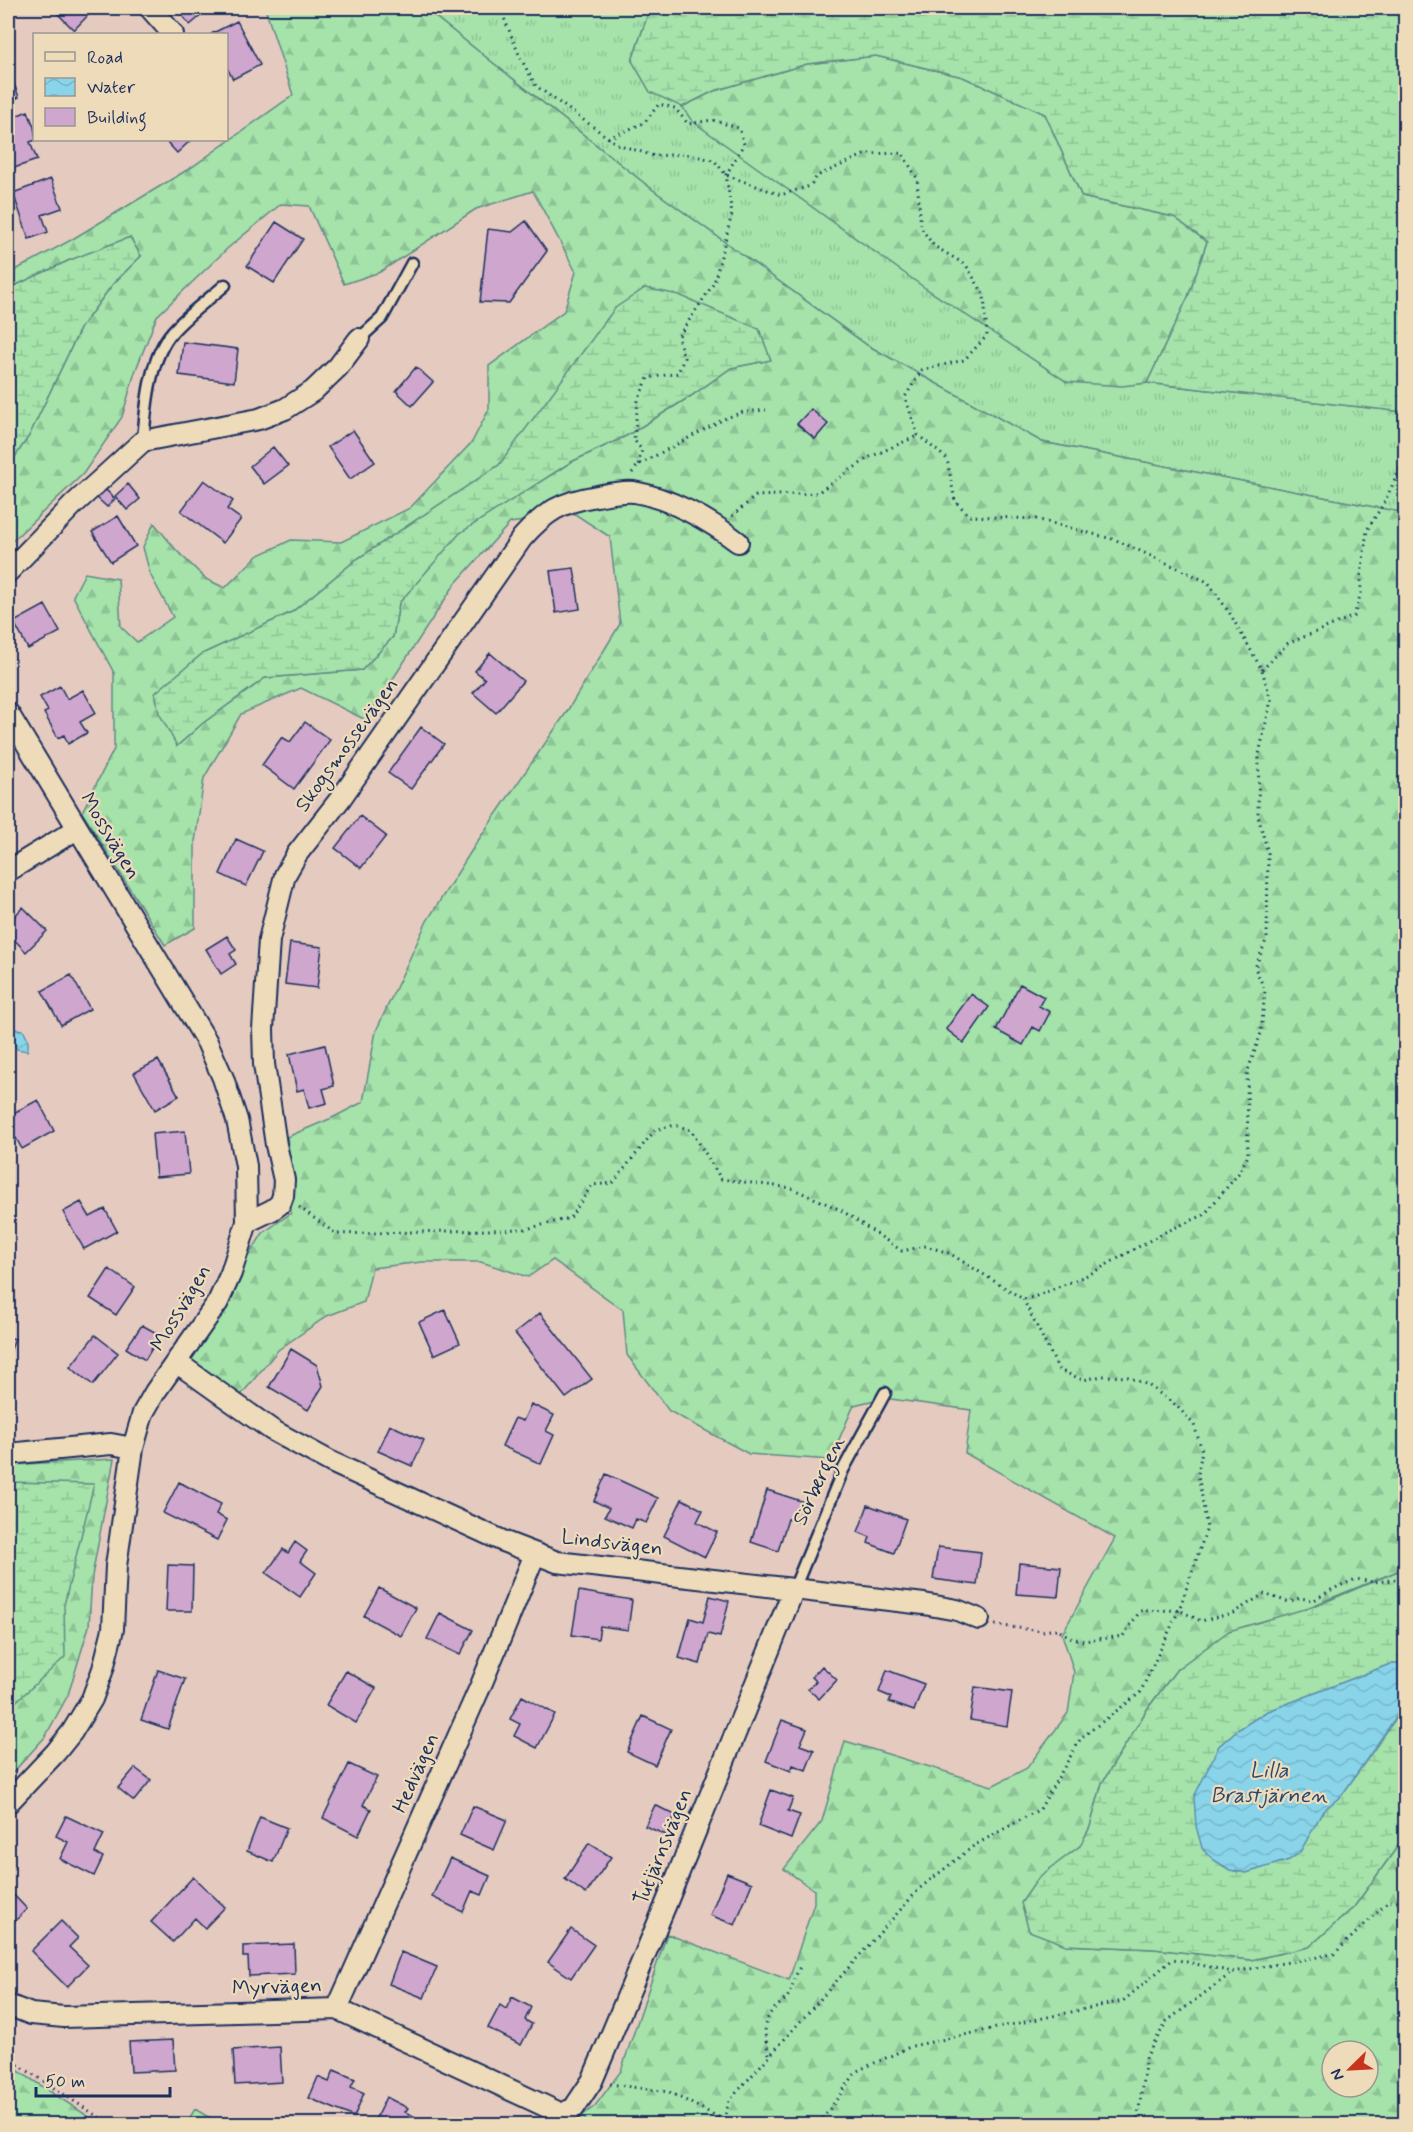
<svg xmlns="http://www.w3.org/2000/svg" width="1413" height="2132" viewBox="0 0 1413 2132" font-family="Mynerve,sans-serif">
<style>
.grass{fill:url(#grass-tufts);stroke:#608984;stroke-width:1.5}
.forest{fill:url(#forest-firs);stroke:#608984;stroke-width:1.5;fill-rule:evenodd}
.wetland{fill:url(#wetland-marsh);stroke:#608984;stroke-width:1.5}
.water{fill:url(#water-waves);stroke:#5d92b1;stroke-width:1.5}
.building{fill:#cfa6cd;stroke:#1b2f5e;stroke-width:1.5}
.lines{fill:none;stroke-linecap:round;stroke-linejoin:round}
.lane-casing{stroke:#1b2f5e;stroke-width:15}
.street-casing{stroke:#1b2f5e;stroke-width:24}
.path{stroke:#1b2f5e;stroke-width:3;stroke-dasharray:1.5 4.5;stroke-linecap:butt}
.lane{stroke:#eedbb9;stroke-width:10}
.street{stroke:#eedbb9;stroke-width:20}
.labels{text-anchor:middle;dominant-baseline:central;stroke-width:4.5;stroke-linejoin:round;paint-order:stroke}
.street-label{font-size:21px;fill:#1b2f5e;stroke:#eedbb9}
.water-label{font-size:22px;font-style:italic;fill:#2c4873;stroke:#eedbb9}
</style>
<defs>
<pattern id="grass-tufts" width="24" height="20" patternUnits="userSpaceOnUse" patternTransform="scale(1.5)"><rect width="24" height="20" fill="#a5e3aa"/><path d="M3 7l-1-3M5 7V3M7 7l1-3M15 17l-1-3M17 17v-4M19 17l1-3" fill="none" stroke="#8dc395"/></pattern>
<pattern id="forest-firs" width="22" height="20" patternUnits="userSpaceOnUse" patternTransform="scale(1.5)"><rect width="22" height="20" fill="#a5e3aa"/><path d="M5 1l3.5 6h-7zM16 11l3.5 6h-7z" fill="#8dc395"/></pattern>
<pattern id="wetland-marsh" width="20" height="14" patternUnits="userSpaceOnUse" patternTransform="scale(1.5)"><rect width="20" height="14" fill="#a5e3aa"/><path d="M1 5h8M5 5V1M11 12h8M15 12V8" fill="none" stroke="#8dc395"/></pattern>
<pattern id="water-waves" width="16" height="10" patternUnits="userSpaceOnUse" patternTransform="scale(1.5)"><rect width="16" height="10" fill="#89d4e9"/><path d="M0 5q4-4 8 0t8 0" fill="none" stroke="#76b6ca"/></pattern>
</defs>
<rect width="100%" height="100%" fill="#e5cbbf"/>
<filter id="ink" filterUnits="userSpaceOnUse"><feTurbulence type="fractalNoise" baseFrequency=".0167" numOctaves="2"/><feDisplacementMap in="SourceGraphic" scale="12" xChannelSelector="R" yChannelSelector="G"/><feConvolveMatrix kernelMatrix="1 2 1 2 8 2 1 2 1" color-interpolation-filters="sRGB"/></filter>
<g filter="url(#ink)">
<path class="grass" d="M424 8H650L632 61 682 107 1147 383 1405 412V513L1042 442 867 345 653 190Z"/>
<path class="forest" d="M265 8H424L653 190 867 345 1042 442 1405 513V1568L1302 1610 1177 1669 1148 1708 1102 1783 1090 1827 1080 1846 1062 1860 1066 1945 1154 1949 1251 1960 1309 1947 1354 1907 1405 1836V2124H571L595 2106 621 2071 667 1934 789 1980 814 1903V1890L784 1869 822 1821 845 1741 992 1786 1027 1768 1068 1713 1074 1672 1062 1634 1115 1538 965 1453 971 1410 883 1398 854 1405 830 1460 749 1454 669 1411 627 1355 623 1310 553 1260 528 1277 481 1262H422L372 1268 364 1302 327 1316 278 1350 241 1395 188 1360 217 1318 247 1258 263 1233 291 1213V1171L287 1137 332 1118 363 1102 376 1031 427 921 477 842 566 713 620 624 610 537 575 514 510 523 455 584 366 720 301 688 241 714 204 778 195 842V928L165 945 82 812 114 749V673L73 596 85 573 118 579 121 627 137 642 173 617 150 574 143 547 154 523 177 551 206 579 225 588 257 556 291 540 341 542 410 508 472 442 489 409V366L564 311 576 272 533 191 476 209 380 272 344 284 309 206 281 204 228 248 157 316 135 372 122 417 83 474 8 545V467L29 436 81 327 112 285 141 256 70 260 8 289V274L71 240 192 167 293 95ZM759 329 770 360 731 368 691 396 626 436 571 462 459 533 399 603 393 637 362 670 265 678 203 723 177 746 202 654 292 612 357 559 500 465 537 415ZM1332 2051H1368V2087H1332Z
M876 56 963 77 1045 114 1082 197 1174 217 1207 242 1188 297 1147 383 1122 386 1067 382 925 288 692 121 682 107 714 91 807 64Z
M114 1459 92 1576 89 1626 68 1695 45 1737 8 1778V1465Z
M8 2064 100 2124H8Z
M195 2109 220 2124H186Z"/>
<path class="wetland" d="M650 8H1405L1404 412 1147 383 1188 297 1207 242 1174 217 1082 197 1045 114 963 77 876 56 807 64 714 91 682 107 650 92 632 61Z
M130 237 141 256 112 285 81 327 29 436 8 467V289L70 260Z
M645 288 679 295 759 329 771 360 731 368 691 396 626 436 571 462 460 533 399 603 393 637 362 670 265 678 203 723 177 746 159 713 155 693 202 654 292 612 357 559 499 465 615 308Z
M8 1482 94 1484 64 1605 65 1657 8 1709 10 1595H8Z
M1405 1568V1663H1393L1266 1712 1236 1731 1219 1746 1208 1770 1202 1848 1214 1860 1230 1870 1246 1873 1289 1860 1300 1852 1323 1811 1342 1795 1401 1711 1405 1708V1836L1354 1907 1309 1947 1251 1960 1154 1949 1066 1945 1029 1931 1021 1903 1039 1877 1080 1846 1090 1827 1102 1783 1148 1708 1177 1669 1229 1631 1318 1605Z"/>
<path class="water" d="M16 1029 23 1030C27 1038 30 1042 27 1051L17 1049 10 1040 12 1031Z
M1393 1663H1405V1708L1400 1711 1342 1795 1323 1811 1300 1852 1289 1860 1246 1873 1230 1870 1214 1860 1202 1848 1196 1826 1194 1797 1219 1746 1236 1731 1266 1712Z"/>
<path class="building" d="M59 8H95L74 30 55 11Z
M176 8H210L190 25Z
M237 21 260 65 233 79 226 66V34H211Z
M13 81 19 97 8 102V83Z
M28 111 34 127 36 140 30 142 37 160 14 168 8 152V119Z
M165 140H191L177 153Z
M51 179 62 208 42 215 48 232 29 239 13 193Z
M526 221 547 251 509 303 480 302 488 229 512 232Z
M276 222 303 239 274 283 247 266Z
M183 342 238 349 234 382 179 375Z
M416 367 433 382 412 406 396 391Z
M811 409 828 424 815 439 797 424Z
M353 430 375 462 350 479 328 447Z
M273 447 288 466 264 484 250 466Z
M204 480 233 501 227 509 241 519 223 543 181 511Z
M128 484 140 499 127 510 115 496Z
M103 487 115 499 107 507 95 496Z
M118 516 136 546 111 562 92 532Z
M574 568 580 609 556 613 550 571Z
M45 605 60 632 28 649 14 622Z
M490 653 523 681 496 713 473 693 485 679 475 671Z
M60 686 67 699 83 690 96 713 80 722 87 733 68 744 64 735 58 738 44 713 48 711 40 697Z
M305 722 330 740 294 789 262 765 282 737 290 742Z
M421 727 444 744 411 789 388 773Z
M360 816 386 836 361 868 335 848Z
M236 839 263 851 246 886 220 874Z
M23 907 47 931 26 952 8 933V923Z
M227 936 236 950 230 954 236 964 221 974 206 949Z
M290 943 322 947 317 988 285 984Z
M71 975 90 1009 61 1025 42 991Z
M1020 984 1044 997 1039 1006 1050 1012 1040 1031 1033 1027 1023 1045 996 1030Z
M971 994 989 1007 964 1043 946 1029Z
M325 1045 334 1086 323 1089 327 1103 309 1108 304 1089 297 1091 289 1054Z
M158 1060 179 1096 155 1110 134 1073Z
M38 1100 54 1131 22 1149 16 1138 8 1143V1116Z
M185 1131 189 1174 156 1177 152 1134Z
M81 1202 90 1217 105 1209 117 1231 84 1249 63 1212Z
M109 1269 135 1287 116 1315 90 1298Z
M445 1310 460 1343 434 1355 419 1322Z
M540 1313 592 1379 566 1398 515 1333Z
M142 1325 160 1335 145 1360 126 1348Z
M95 1335 118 1353 93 1385 70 1367Z
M8 1337 15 1339 8 1357Z
M291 1349 317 1365 323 1386 308 1410 269 1387Z
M531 1404 554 1415 546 1431 554 1435 541 1464 502 1446 515 1418 523 1421Z
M390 1425 424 1440 412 1466 378 1451Z
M606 1474 658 1498 646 1523 636 1519 632 1528 605 1516 609 1508 594 1501Z
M179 1482 221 1504 216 1514 227 1520 217 1540 163 1513Z
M767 1490 804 1502 798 1522 788 1519 778 1551 751 1542Z
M682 1499 703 1510 697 1522 717 1532 705 1557 664 1536Z
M868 1505 906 1519 894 1553 868 1543 870 1537 858 1532Z
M295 1542 307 1551 300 1561 316 1573 300 1597 266 1573 283 1549 288 1553Z
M938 1547 981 1552 977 1585 933 1579Z
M1019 1563 1061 1567 1058 1597 1016 1594Z
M168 1565 193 1566 192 1611H166Z
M379 1588 416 1608 401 1636 364 1616Z
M579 1591 632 1600 628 1630 600 1626 598 1639 572 1635Z
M710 1596 729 1601 720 1637 708 1634 700 1664 679 1658 690 1618 703 1622Z
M440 1613 473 1630 460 1655 427 1639Z
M822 1666 837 1680 819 1699 808 1689 816 1681 812 1677Z
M158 1670 185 1679 168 1729 141 1720Z
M887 1670 924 1684 914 1711 889 1702 891 1697 879 1692Z
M346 1671 376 1688 356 1723 326 1705Z
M975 1687 1012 1692 1007 1726 970 1720Z
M522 1696 555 1714 537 1748 514 1736 520 1724 510 1719Z
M643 1716 671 1729 655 1765 627 1752Z
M782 1720 807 1729 800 1745 814 1750 806 1770 793 1765 791 1771 766 1761Z
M349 1764 377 1777 363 1805 371 1809 358 1836 323 1818Z
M135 1768 151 1780 134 1801 118 1788Z
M771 1790 793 1798 788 1811 800 1815 791 1839 758 1826Z
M655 1805 675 1815 666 1835 645 1826Z
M473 1806 507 1820 494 1850 460 1835Z
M66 1816 104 1834 95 1853 103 1857 94 1876 60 1859 68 1842 56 1836Z
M260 1817 287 1828 273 1862 247 1851Z
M589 1843 611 1857 586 1894 565 1879Z
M450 1858 490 1876 482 1895 472 1891 463 1912 432 1897Z
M727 1873 752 1883 735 1925 710 1915Z
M193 1877 225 1907 205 1928 195 1918 173 1942 151 1922Z
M9 1890 27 1909 8 1928V1892Z
M61 1921 78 1938 69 1947 88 1965 67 1987 31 1951Z
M571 1929 594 1945 571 1978 548 1962Z
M294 1944 295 1974 249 1976 248 1957H243V1946Z
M401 1952 437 1967 424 1998 389 1984Z
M512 1997 531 2007 525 2020 532 2024 521 2045 488 2028 500 2005 506 2009Z
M173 2040 175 2070 131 2072 129 2042Z
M280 2047 282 2082 235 2085 233 2050Z
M334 2070 355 2079 351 2087 364 2093 354 2117 309 2098 318 2077 329 2082Z
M386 2097 408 2108 405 2112 430 2124H373Z
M460 2116 475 2124H456Z"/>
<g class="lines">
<defs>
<path id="lane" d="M359 339 382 318 412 263
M143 441C146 407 149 358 173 331 188 314 208 300 225 285
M794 1589 843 1470 885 1393"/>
<path id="street" d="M150 8 173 34
M8 572 73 505 143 441 259 419 285 409 313 391 338 367 359 339
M8 713 207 1042 223 1078 237 1120 246 1166 247 1222 231 1273 218 1302 155 1392 143 1413 133 1448 116 1566 113 1629 103 1669 92 1699 72 1732 56 1752 8 1803
M8 871 77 829
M247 1222 272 1210 280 1204 283 1196 284 1180 276 1145 264 1064 263 1029 269 940 285 875 297 854 341 798 522 538C546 511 561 502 597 496 608 494 622 491 634 492 670 498 709 520 738 542
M176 1362 272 1430 331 1462 505 1542 557 1562 924 1604 957 1610 979 1619
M8 1454 111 1444 133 1448
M8 2005 31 2014 64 2017 337 2009 562 2114 574 2108 592 2081 666 1904 794 1589
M337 2009 481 1685 535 1554"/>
</defs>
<use href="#lane" class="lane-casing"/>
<use href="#street" class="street-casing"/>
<path class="path" d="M608 138 644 123 659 104 675 108 688 124 712 120 739 128 744 144 726 175 732 214 714 283 678 337 684 358 678 373 648 378 638 400 634 440 642 450 638 465
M632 473 638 465 726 418 743 412 766 410
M732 516 756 496 817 493 870 457 917 436
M1262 670 1287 644 1354 616 1361 593V576L1367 530 1384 503 1406 456
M299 1207 336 1234 526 1229 570 1218 592 1185 613 1183 655 1130 675 1125 691 1130 721 1179 791 1188 841 1210 902 1251 926 1246 949 1253 1023 1299 1034 1297 1090 1274 1163 1233 1204 1215 1238 1174 1248 1156 1247 1073 1261 1033 1265 990 1255 968 1267 938 1268 853 1258 816 1259 754 1271 700 1262 670 1229 612 1208 582 1116 540 1036 519 970 516 955 501 947 459 918 435 905 397 922 370 964 360 987 336 984 295 966 265 934 246 921 228 917 178 902 153 866 154 817 176 810 186 781 195 726 175 714 160 685 154 654 156 617 144 536 86 520 57 500 8
M995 1625 1043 1631 1056 1629 1072 1638 1084 1641 1123 1636 1140 1611 1179 1610 1201 1621 1233 1613 1264 1594 1289 1602 1300 1598 1314 1600 1333 1589 1356 1579 1373 1582 1395 1580 1406 1582
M769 2054C765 2038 761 2022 774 2009 778 2005 785 2001 788 1996 793 1986 795 1975 801 1965
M8 2058 109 2124
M610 2084 669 2092 732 2124
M724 2120 729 2101 920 1888 975 1845 1040 1809 1081 1738 1140 1693 1179 1610 1207 1528 1198 1474 1202 1450 1194 1425 1177 1406 1148 1385 1128 1377 1102 1376 1083 1380 1059 1370 1023 1299
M819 2124 857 2071 912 2046 1123 2001 1173 1959 1233 1972 1334 1954 1389 1901H1406
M1137 2124 1146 2057 1167 2021 1233 1972"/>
<use href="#lane" class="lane"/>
<use href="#street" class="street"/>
</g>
</g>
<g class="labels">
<g class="street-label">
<text transform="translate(347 745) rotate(-54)">Skogsmossevägen</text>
<text transform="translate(110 836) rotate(59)">Mossvägen</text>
<text transform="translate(181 1308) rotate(-59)">Mossvägen</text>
<text transform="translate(819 1481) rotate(-65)">Sörbergen</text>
<text transform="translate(612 1543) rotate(7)">Lindsvägen</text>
<text transform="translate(416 1773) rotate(-66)">Hedvägen</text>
<text transform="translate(663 1847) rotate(-68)">Tutjärnsvägen</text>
<text transform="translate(277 1987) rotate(-2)">Myrvägen</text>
</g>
<g class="water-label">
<text x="1269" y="1771">Lilla<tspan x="1269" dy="25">Brastjärnen</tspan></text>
</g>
</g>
<rect width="1413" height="2132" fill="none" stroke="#eedbb9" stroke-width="30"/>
<rect x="15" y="15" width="1383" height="2102" fill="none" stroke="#1b2f5e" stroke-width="2" filter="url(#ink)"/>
<rect x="33" y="33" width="195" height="108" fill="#eedbb9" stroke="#9a9695" stroke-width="1.5"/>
<rect x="45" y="52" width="30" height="9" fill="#eedbb9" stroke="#9a9695" stroke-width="1.5"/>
<text x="87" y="63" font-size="18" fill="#1b2f5e">Road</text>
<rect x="45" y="78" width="30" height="18" fill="url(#water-waves)" stroke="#9a9695" stroke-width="1.5"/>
<text x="87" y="93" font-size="18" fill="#1b2f5e">Water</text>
<rect x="45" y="108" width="30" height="18" fill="#cfa6cd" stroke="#9a9695" stroke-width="1.5"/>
<text x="87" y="123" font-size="18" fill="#1b2f5e">Building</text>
<g transform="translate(1350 2069) rotate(246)"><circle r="28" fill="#eedbb9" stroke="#9a9695" stroke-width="1.5"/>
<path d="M0-4.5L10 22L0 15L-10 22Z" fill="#c8321e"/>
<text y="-9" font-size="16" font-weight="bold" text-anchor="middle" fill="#1b2f5e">N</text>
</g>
<path d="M36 2087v9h134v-9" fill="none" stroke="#1b2f5e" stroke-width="3"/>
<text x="45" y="2087" font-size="18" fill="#1b2f5e" stroke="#eedbb9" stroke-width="4.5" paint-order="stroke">50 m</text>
</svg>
